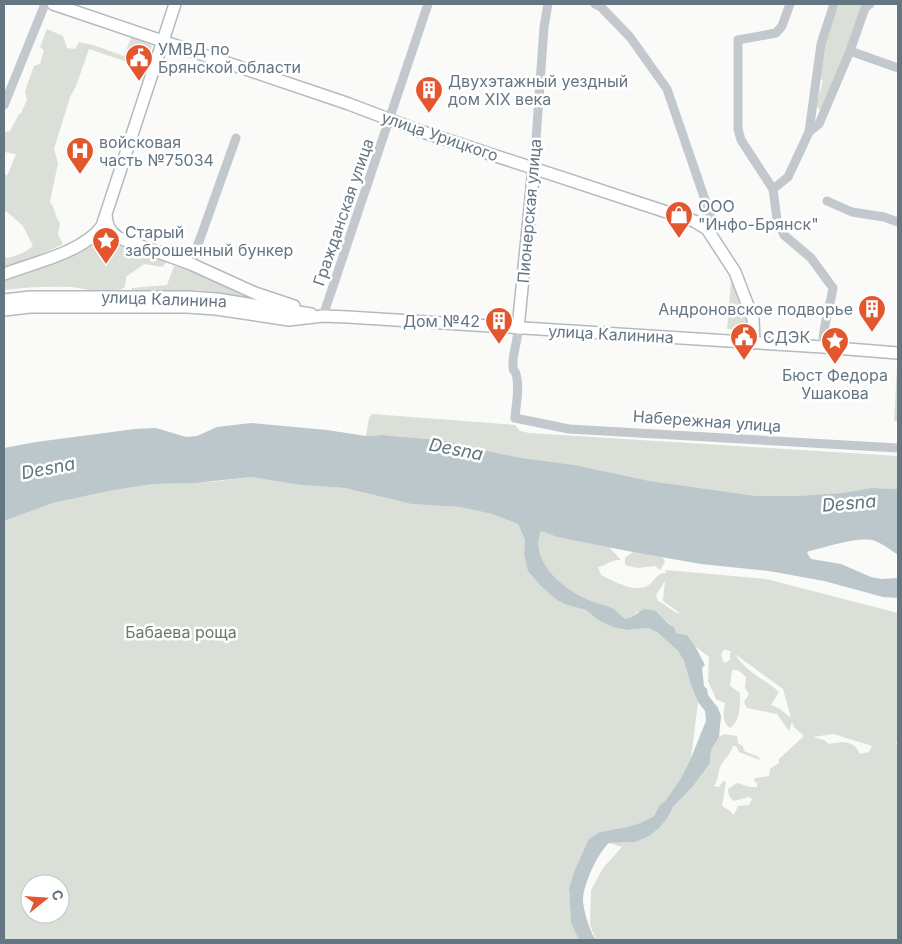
<svg xmlns="http://www.w3.org/2000/svg" width="902" height="944" viewBox="0 0 902 944" font-family="Inter,sans-serif">
<style>
.green{fill:#dadfd7;fill-rule:evenodd}
.water{fill:#bbc7cb}
.lines{fill:none;stroke-linecap:round;stroke-linejoin:round}
.major-casing{stroke:#b5babe;stroke-width:14}
.minor{stroke:#c3c8cc;stroke-width:9}
.major{stroke:#fff;stroke-width:11}
.labels{text-anchor:middle;dominant-baseline:central;stroke-width:5;stroke-linejoin:round;paint-order:stroke}
.poi-label{font-size:16px;fill:#657683;stroke:#fff;text-anchor:start}
.street-label{font-size:16px;fill:#657683;stroke:#fff}
.park-label{font-size:16px;fill:#687a64;stroke:#fff}
.water-label{font-size:18px;font-style:italic;fill:#60757c;stroke:#fff}
</style>
<rect width="100%" height="100%" fill="#fafaf8"/>
<path class="green" d="M840 4H865L825 108 820 110 815 104 818 99 823 80 818 78C822 51 826 27 840 4Z
M47 29 63 36 67 48 75 49 79 42 93 45 124 56 132 35 152 46 145 68 89 49 76 86 70 97 54 149 58 163 50 202C56 209 54 216 60 223L58 234 63 244 33 258 4 268V256L7 258C17 256 26 252 33 246L23 226 7 212H4V172L7 176 16 154 4 152V132L10 131 19 114 21 113 27 100 25 91 34 66 40 64 44 50 40 47Z
M108 236 164 258 167 262 162 267 144 264 126 277 125 287C110 298 87 288 71 287 49 286 25 287 4 290V279Z
M174 266 200 272 252 297 250 299C206 287 174 289 130 294L132 288 167 285Z
M731 282 738 283 750 321 746 330 727 329Z
M897 368H898V421H894Z
M372 414 515 425 520 431 529 433 898 456V489L872 488 841 493 797 496H757L650 481 575 465 522 458 462 446 449 441 383 435 366 436 369 418Z
M251 477 301 485 345 488 411 504 460 507 492 514 518 524 525 540 524 554 567 605 586 610 598 620 628 630 648 628 657 632 678 651 684 661 691 685 698 702 691 758 681 778 666 800 659 806 654 816 640 823 627 827 600 832 574 872 569 888 571 923 579 940H4V521L53 503 109 491 153 484 212 482ZM30 884H60V914H30Z
M541 531 557 537 608 546 621 560C609 560 608 565 598 567L601 575C613 581 637 595 650 584 656 579 657 573 666 573V570L766 579 898 613V742L895 743 898 745V940H596L590 925 591 890 603 868 622 847 609 843 635 842 668 817 673 807 694 785 710 763 711 750 719 737 724 734 737 736 738 743 743 746 744 751 759 757 760 760 739 752 736 746H733C729 757 723 760 720 767 718 774 718 780 714 786L719 787 723 781 726 782 722 806 730 811 734 815 738 806 749 805 752 799 749 797 734 801 729 796 728 789 737 783 750 787H757V783L754 781 755 778 769 776 770 769 779 763V759L804 736 794 727 792 722 789 731 777 714 747 708 744 702 749 694 745 688 746 677 738 670H732L730 686 740 693C740 706 741 720 730 728 721 722 724 712 725 703L716 699 708 681 709 657 695 646 687 635 676 633C673 624 663 621 658 612H637L630 619H625C621 616 618 612 614 609 607 605 599 604 592 601 565 591 528 562 541 531ZM665 581 663 601 681 614C672 612 667 605 658 601L656 595ZM724 649 732 652 730 653V660L724 663 721 655ZM735 654 783 689 791 718 780 709 771 705 779 692C765 679 745 672 735 654ZM833 734 872 746 869 752 860 754C854 740 843 741 829 744L824 740 813 737Z
M633 552 662 556 665 562 660 570 655 566 638 568 625 565V558Z"/>
<path class="water" d="M251 423 327 430 366 436 383 435 449 441 462 446 522 458 575 465 650 481 757 496H797L841 493 872 488 898 489V555C891 550 883 544 875 541 860 535 824 548 809 551L807 553 811 559 841 564 871 577 881 579 898 578V598L883 597 824 581 769 571 701 564 633 552 557 537 541 531C528 562 566 592 592 601 599 604 607 605 614 609 618 612 621 616 625 619L630 618 644 609C648 610 654 610 657 612 663 617 666 624 674 627L676 633 687 635 695 646 705 665 702 668 704 686 707 689 708 695 718 708 721 716 719 737 711 750 710 763 694 785 673 807 668 817 658 829 649 836 635 842 609 843C597 854 584 883 583 899 583 910 590 932 596 940H579L571 923 569 888 574 872 589 839 600 832 627 827 640 823 654 816 659 806 666 800 681 778 691 758 706 721 705 711 698 702 691 685 684 661 678 651 657 632 648 628 628 630 613 627 598 620 586 610 567 605 557 600 541 586 528 571 524 554 525 540 518 524 492 514 460 507 411 504 345 488 301 485 251 477 196 483 153 484 109 491 53 503 4 521V448L36 442 135 429 156 428 186 437 197 436 217 427Z"/>
<g class="lines">
<defs>
<path id="major" d="M53 4 349 104 417 130 694 221 707 229 735 272 753 319 754 343
M106 214C106 225 110 232 119 238L191 264 255 293 294 306
M4 274C33 263 84 252 102 226L175 4
M4 300 30 297H188L217 299 311 314
M4 310 30 307H187L216 309 289 320 323 316 348 317 823 347 898 353
M518 328 534 168"/>
</defs>
<use href="#major" class="major-casing"/>
<path class="minor" d="M595 4 601 7 630 37 667 89 712 220 707 229
M790 4 782 26 776 33 738 40V129L741 140 773 189 777 220 784 235 811 258 833 288C830 308 822 326 823 347
M850 51 898 68
M4 105 45 4
M809 132 821 44 834 4
M534 168 544 27 548 4
M773 189 788 177 809 132 819 124 850 51 865 8 870 4
M827 201 852 212 884 217 898 222
M191 264 236 138
M323 316 428 4
M518 328C518 342 512 353 513 367 514 374 514 368 516 374 520 387 516 404 515 418L569 429 898 448"/>
<use href="#major" class="major"/>
</g>
<defs>
<symbol id="civic-pin" viewBox="-11 -11 22 30"><path d="M0 17L-7.5 6A9.5 9.5 0 1 1 7.5 6Z" fill="#e4572e" stroke="#fff"/><path d="M-.6-6.5H3V-4.5H.6V-3L4-1V1h2V6H-6V1h2V-1L-.6-3ZM-1.2 2.5V6h2.4V2.5Z" fill="#fff"/></symbol>
<symbol id="building-pin" viewBox="-11 -11 22 30"><path d="M0 17L-7.5 6A9.5 9.5 0 1 1 7.5 6Z" fill="#e4572e" stroke="#fff"/><path d="M-4-6H4V6H1V3H-1V6H-4ZM-2.5-4.3h1.7v1.8h-1.7ZM.8-4.3h1.7v1.8H.8ZM-2.5-1h1.7V.8h-1.7ZM.8-1h1.7V.8H.8Z" fill="#fff"/></symbol>
<symbol id="hospital-pin" viewBox="-11 -11 22 30"><path d="M0 17L-7.5 6A9.5 9.5 0 1 1 7.5 6Z" fill="#e4572e" stroke="#fff"/><path d="M-5-5h3v3.5h4V-5h3V5h-3V1.5h-4V5h-3Z" fill="#fff"/></symbol>
<symbol id="shop-pin" viewBox="-11 -11 22 30"><path d="M0 17L-7.5 6A9.5 9.5 0 1 1 7.5 6Z" fill="#e4572e" stroke="#fff"/><path d="M-5-2.5h2.3a2.7 3.5 0 0 1 5.4 0H5L5.5 6h-11ZM-1.5-2.5h3a1.5 2.3 0 0 0-3 0Z" fill="#fff"/></symbol>
<symbol id="sight-pin" viewBox="-11 -11 22 30"><path d="M0 17L-7.5 6A9.5 9.5 0 1 1 7.5 6Z" fill="#e4572e" stroke="#fff"/><path d="M0-6L1.8-2.2L6-1.7L2.9 1.2L3.7 5.4L0 3.3L-3.7 5.4L-2.9 1.2L-6-1.7L-1.8-2.2Z" fill="#fff"/></symbol>
</defs>
<g fill-rule="evenodd">
<use href="#civic-pin" x="123" y="42" width="32" height="43"/>
<use href="#building-pin" x="413" y="74" width="32" height="43"/>
<use href="#hospital-pin" x="64" y="135" width="32" height="43"/>
<use href="#shop-pin" x="663" y="199" width="32" height="43"/>
<use href="#sight-pin" x="90" y="225" width="32" height="43"/>
<use href="#building-pin" x="856" y="293" width="32" height="43"/>
<use href="#building-pin" x="483" y="305" width="32" height="43"/>
<use href="#civic-pin" x="728" y="321" width="32" height="43"/>
<use href="#sight-pin" x="819" y="325" width="32" height="43"/>
</g>
<g class="labels">
<g class="poi-label">
<text x="158" y="49">УМВД по<tspan x="158" dy="18">Брянской области</tspan></text>
<text x="448" y="81">Двухэтажный уездный<tspan x="448" dy="18">дом XIX века</tspan></text>
<text x="99" y="142">войсковая<tspan x="99" dy="18">часть №75034</tspan></text>
<text x="698" y="206">ООО<tspan x="698" dy="18">"Инфо-Брянск"</tspan></text>
<text x="125" y="232">Старый<tspan x="125" dy="18">заброшенный бункер</tspan></text>
<text x="853" y="309" text-anchor="end">Андроновское подворье</text>
<text x="480" y="321" text-anchor="end">Дом №42</text>
<text x="763" y="337">СДЭК</text>
<text x="835" y="375" text-anchor="middle">Бюст Федора<tspan x="835" dy="18">Ушакова</tspan></text>
</g>
<g class="street-label">
<text transform="translate(440 136) rotate(19)">улица Урицкого</text>
<text transform="translate(529 211) rotate(-85)">Пионерская улица</text>
<text transform="translate(343 212) rotate(-71)">Гражданская улица</text>
<text transform="translate(164 299) rotate(2)">улица Калинина</text>
<text transform="translate(611 334) rotate(3)">улица Калинина</text>
<text transform="translate(707 421) rotate(4)">Набережная улица</text>
</g>
<g class="park-label">
<text x="181" y="632">Бабаева роща</text>
</g>
<g class="water-label">
<text transform="translate(456 449) rotate(11)">Desna</text>
<text transform="translate(48 468) rotate(-11)">Desna</text>
<text transform="translate(849 503) rotate(-5)">Desna</text>
</g>
</g>
<rect width="902" height="944" fill="none" stroke="#657683" stroke-width="10"/>
<g transform="translate(45 899) rotate(73)"><circle r="24" fill="#ffffff" stroke="#c1c8cd"/>
<path d="M0-4L9 19L0 12L-9 19Z" fill="#e4572e"/>
<text y="-8" font-size="14" font-weight="bold" text-anchor="middle" fill="#657683">С</text>
</g>
</svg>
